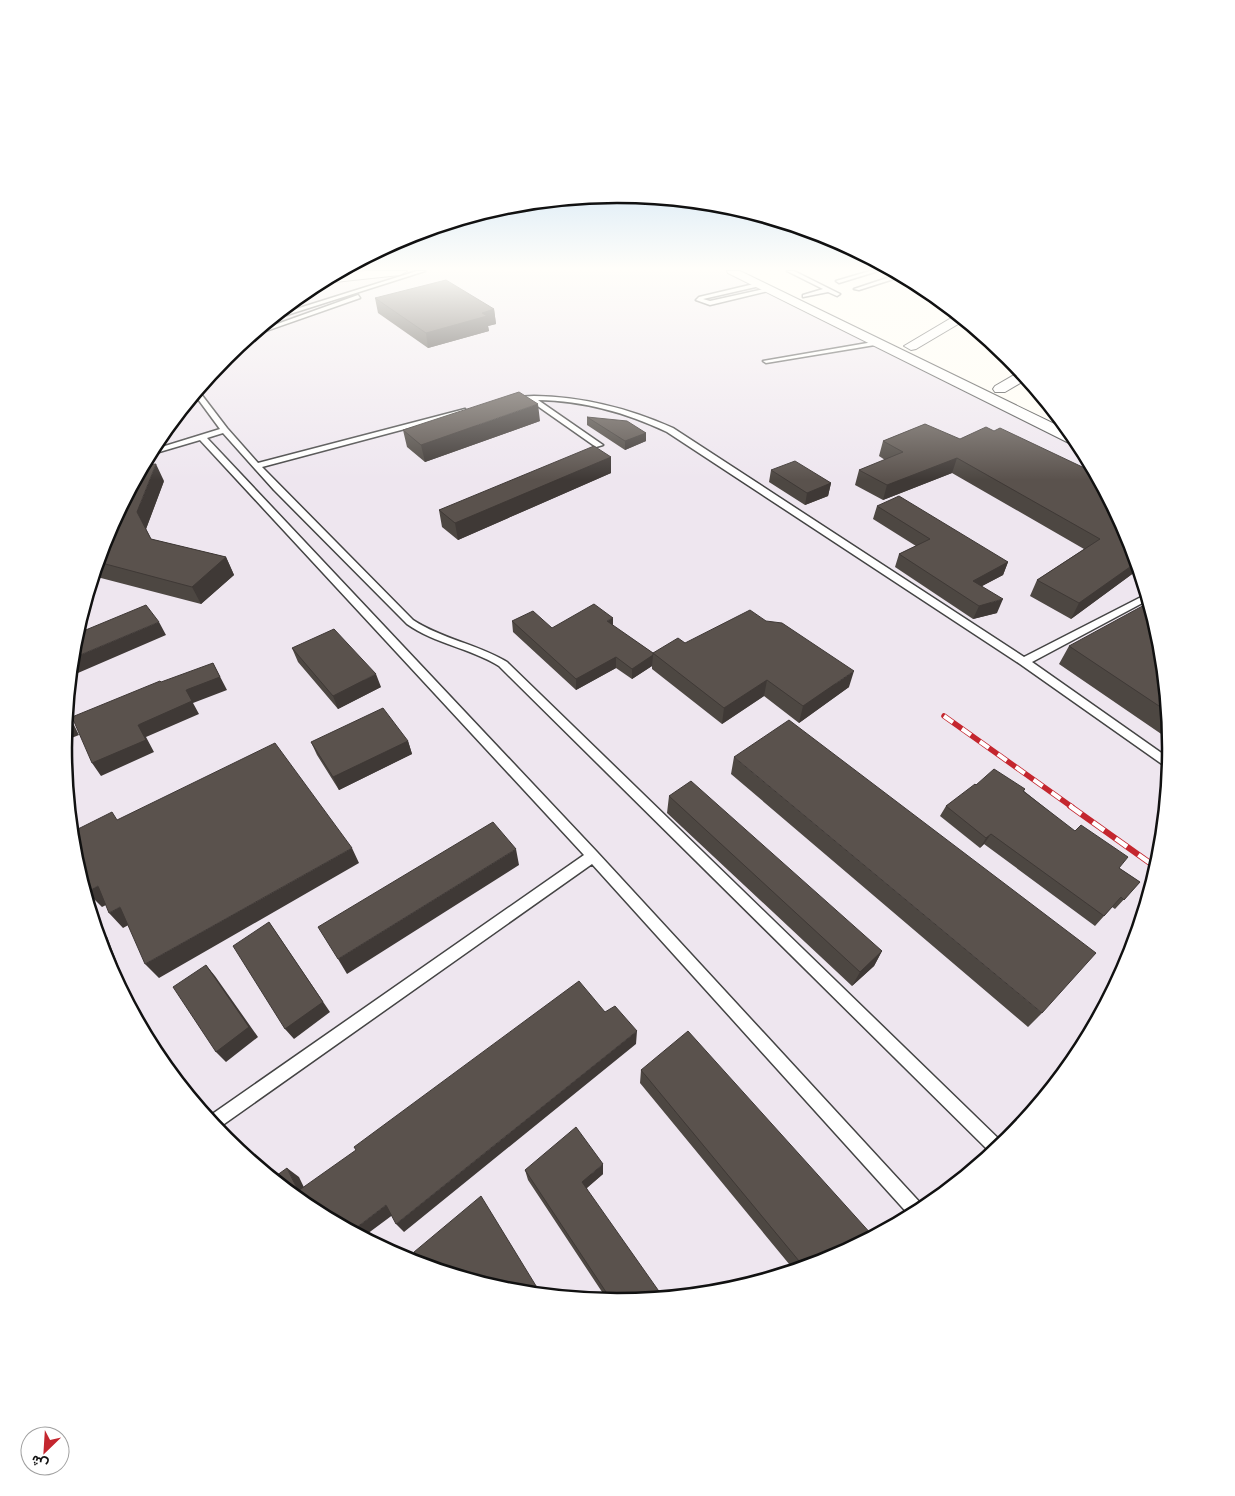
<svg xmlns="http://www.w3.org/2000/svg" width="1235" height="1496" viewBox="0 0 1235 1496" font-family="Georgia,Vazirmatn,serif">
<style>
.industrial{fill:#eee6ef}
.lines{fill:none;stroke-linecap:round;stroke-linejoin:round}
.service-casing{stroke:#444;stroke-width:3}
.minor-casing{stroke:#444;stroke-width:2}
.tertiary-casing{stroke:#444;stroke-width:2}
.service{fill:#fff;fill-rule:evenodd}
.minor{fill:#fff;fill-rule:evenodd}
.tertiary{fill:#fff;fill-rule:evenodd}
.rail-far1-casing{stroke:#c4262e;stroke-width:5.5}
.rail-casing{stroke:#c4262e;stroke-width:6}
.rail-far1{stroke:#fff;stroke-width:4;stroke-dasharray:11;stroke-linecap:butt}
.rail{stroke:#fff;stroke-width:4.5;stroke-dasharray:14;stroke-linecap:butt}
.wall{fill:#4d4742}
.shaded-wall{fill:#3f3936}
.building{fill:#5a524d;stroke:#3f3936}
.rim{fill:none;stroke:#111;stroke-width:2.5}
</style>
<rect width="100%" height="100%" fill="#fffdf5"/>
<path class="industrial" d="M407 271H736L1078 441 1129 536 1161 640 1171 748 1161 856 1129 960 1078 1056 1009 1140 925 1209 829 1260 725 1291 617 1302 509 1291 405 1259 310 1208 226 1139 157 1055 106 960 74 856 64 748 74 640 106 536 157 440 226 356 310 287 322 281Z"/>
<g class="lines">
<defs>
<path id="service" d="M417 271H425L271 320 277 315Z
M787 271H794L840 294 837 296 828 292 803 297V295L823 289Z
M870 271H878L839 283 836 281Z
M899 274 903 276 859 290 854 289Z
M758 283 760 286 703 299 710 301 769 288 772 290 710 305 696 300 699 297Z
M358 295 360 298 249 337 255 332Z
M879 341 881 342V344L766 363 763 361Z
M198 390 227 428 258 463 465 409V413L262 467 413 620C442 639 477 644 507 662L1004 1144 992 1154 499 666C470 648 435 644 407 624L274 490 223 433 207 438 597 852 925 1208 910 1216 592 864 217 1129 208 1117 584 855 200 440 149 455 152 450 220 429 195 395Z
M534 396C584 397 628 408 673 428L1024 657 1147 594 1148 600 1032 662 1170 759 1169 769 1020 664 667 432C625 412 584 401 538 400L603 445 596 447 529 400 514 401 511 399 514 397Z
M101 936 106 938 119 972 115 977 106 960 99 937Z"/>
<path id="minor" d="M727 271H740L1071 432 1081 446 1073 445 728 273Z
M958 314 965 320 916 349 911 350 904 346Z
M1021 371 1027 379 1005 392H995L993 389 995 386Z"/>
<path id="tertiary" d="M365 271H407L400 275 325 283 320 282 335 274Z"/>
</defs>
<use href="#service" class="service-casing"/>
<use href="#minor" class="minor-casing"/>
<use href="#tertiary" class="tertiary-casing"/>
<use href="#service" class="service"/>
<use href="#minor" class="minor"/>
<use href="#tertiary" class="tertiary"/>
<defs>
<path id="rail-far1" d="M944 716 1072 807"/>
<path id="rail" d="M1070 806 1157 868"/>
</defs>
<use href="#rail-far1" class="rail-far1-casing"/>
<use href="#rail" class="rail-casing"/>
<use href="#rail-far1" class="rail-far1"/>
<use href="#rail" class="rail"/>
</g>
<path class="wall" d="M375 298 494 309 496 324 488 326 489 331 428 348 378 313Z
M587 417 646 433V441L625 450 587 425Z
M540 421 425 462 407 447 403 430Z
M925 424 1129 536 1139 569 1071 619 1030 596 1037 580 1084 549 952 473 883 500 855 485 859 470 885 460 879 456 883 441Z
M611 457V473L458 540 442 527 439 510Z
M771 470 831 483 828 496 805 505 769 482Z
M164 481 146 529 151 539 226 557 234 575 201 604 97 577 93 578 106 536Z
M877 506 1008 562 1003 575 982 586 997 613 973 619 895 567 899 554 916 546 873 519Z
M512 621 552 628 613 626 653 653 685 643 849 687 799 723 764 696 722 724 652 669V666L632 679 616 668 576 690 513 632Z
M1161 640 1170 740 1059 664 1069 646Z
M292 648 381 687 338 709 298 662Z
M408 741 412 754 339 790 317 755 311 742Z
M734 757 1042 1013 1028 1027 731 774Z
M976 785 1025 789 1024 791 1119 868 1140 882 1115 909 1112 907 1095 926 984 844 980 848 940 816 946 806Z
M669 796 882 951 874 966 852 986 667 813Z
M641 1070 829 1260 794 1270 640 1083Z
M525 1170 603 1174 587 1188 617 1302 608 1301 528 1180Z"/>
<path class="shaded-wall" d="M494 309 496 324 488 326 489 331 428 348 426 333 482 313Z
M538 404 540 421 425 462 421 445Z
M646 433V441L625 450V441Z
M611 457V473L458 540 455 523Z
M957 458 952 473 883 500 887 485Z
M156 464 164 481 146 529 137 512Z
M831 483 828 496 805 505 807 493Z
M226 557 234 575 201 604 192 587Z
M1008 562 1003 575 967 594 973 581Z
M1137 562 1139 569 1071 619 1079 603Z
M95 573 97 577 93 578Z
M1003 599 997 613 973 619 979 606Z
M613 618V629L607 621Z
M159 622 166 635 71 676 73 658Z
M653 655 652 666 632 679V669Z
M616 657V668L576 690V679Z
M213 663 227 690 193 703 199 714 146 737 154 752 101 776 92 763 138 725 186 690Z
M854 671 849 687 799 723 803 706Z
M376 674 381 687 338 709 333 696Z
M767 680 764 696 722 724 724 708Z
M67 714 71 719 79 735 64 741Z
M408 741 412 754 339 790 333 777Z
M991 834 984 844 980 848 986 838Z
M352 848 359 863 159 978 145 964Z
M516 849 519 865 347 974 338 959Z
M98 886 112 902 102 907 87 892Z
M120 907 134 922 123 928 109 913Z
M269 922 330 1012 294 1039 285 1029Z
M882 951 874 966 852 986 860 972Z
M206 965 215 976 258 1037 226 1062 216 1052Z
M637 1031 636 1044 404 1232 396 1224Z
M603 1164V1174L583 1191 582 1182Z
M287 1168 299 1177 310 1200 298 1191Z
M386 1205 394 1214 363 1237 352 1231Z"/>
<path class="building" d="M446 280 494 309 482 313 487 316 426 333 375 298Z
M519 392 538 404 421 445 403 430Z
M587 417 627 421 646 433 625 441Z
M925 424 960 439 986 427 994 431 1000 428 1095 473 1129 536 1137 562 1079 603 1037 580 1100 539 957 458 887 485 859 470 903 452 883 441Z
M594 446 611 457 455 523 439 510Z
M795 461 831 483 807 493 771 470Z
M156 464 137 512 151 539 226 557 192 587 98 562 106 536 144 465Z
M899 496 1008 562 973 581 1003 599 979 606 899 554 930 539 877 506Z
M1148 603H1149L1161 640 1168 712 1069 646Z
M594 604 613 618 607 621 653 653V655L632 669 616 657 576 679 512 621 533 611 552 628Z
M146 605 159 622 73 658 74 640 76 634Z
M750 610 766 621 782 623 854 671 803 706 767 680 724 708 653 653 678 638 685 643Z
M334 629 376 674 333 696 292 648Z
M213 663 220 677 186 690 192 701 138 725 146 740 92 763 72 717 160 681 161 682Z
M383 708 408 741 333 777 311 742Z
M67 715 73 726 66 729Z
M789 720 1096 953 1042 1013 734 757Z
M275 743 352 848 145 964 120 907 109 913 98 886 87 892 83 883 74 856 72 832 112 812 117 820Z
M994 769 1025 789 1023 791 1075 831 1081 825 1128 857 1119 868 1140 882 1124 900 1121 897 1104 916 991 834 986 838 946 806 975 784 976 785Z
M691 781 882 951 860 972 669 796Z
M493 822 516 849 338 959 318 927Z
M269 922 323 1002 285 1029 233 946Z
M206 965 249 1027 216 1052 173 987Z
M579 981 605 1012 615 1006 637 1031 396 1224 386 1205 352 1231 310 1208 273 1178 287 1168 298 1191 356 1150 354 1147Z
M688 1031 873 1236 829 1260 804 1267 641 1070Z
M576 1127 603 1164 582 1182 663 1297 617 1302 612 1301 525 1170Z
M481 1196 541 1294 509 1291 421 1264 414 1252Z"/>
<linearGradient id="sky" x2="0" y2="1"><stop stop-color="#95c6ee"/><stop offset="0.56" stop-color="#fffefa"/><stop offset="1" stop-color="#fffefa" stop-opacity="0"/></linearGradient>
<rect width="1235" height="480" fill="url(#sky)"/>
<path d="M0 0H1235V1496H0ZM72 748a545 545 0 1 1 1090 0a545 545 0 1 1-1090 0Z" fill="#fff" fill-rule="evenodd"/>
<path class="rim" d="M72 748a545 545 0 1 1 1090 0a545 545 0 1 1-1090 0Z"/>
<g transform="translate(45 1451) rotate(205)"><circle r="24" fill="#ffffff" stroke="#a0a0a0"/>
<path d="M0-4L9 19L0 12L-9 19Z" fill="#c4262e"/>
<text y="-8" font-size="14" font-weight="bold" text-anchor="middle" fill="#111111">ش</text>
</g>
</svg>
